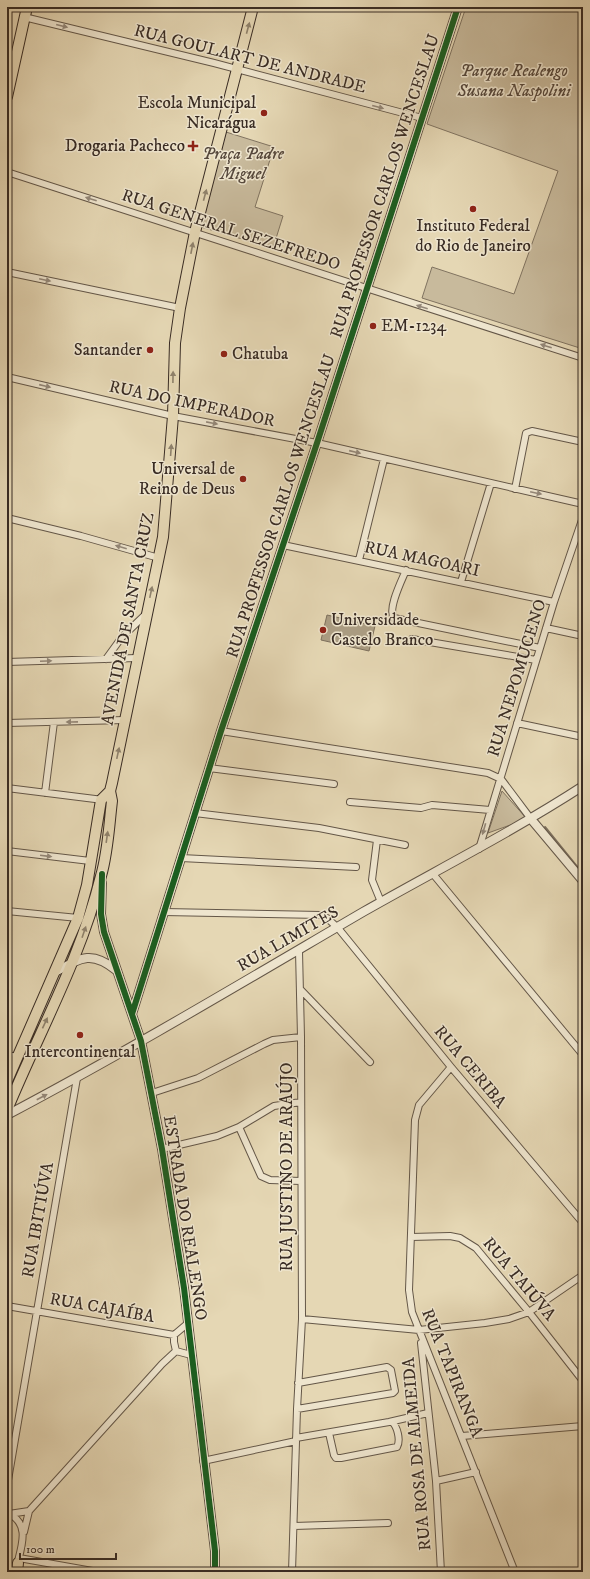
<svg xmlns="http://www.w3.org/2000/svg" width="590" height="1579" viewBox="0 0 590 1579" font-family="'IM FELL DW Pica',serif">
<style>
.green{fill:#c8ba9c;stroke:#807360}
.water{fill:#ab9d83;stroke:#7d705d}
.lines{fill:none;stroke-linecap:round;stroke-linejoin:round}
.stream{stroke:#7d705d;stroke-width:2}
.minor-casing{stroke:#645748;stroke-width:8}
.tertiary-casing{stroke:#645748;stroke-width:10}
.primary-casing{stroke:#392c24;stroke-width:12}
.minor{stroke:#eee5ce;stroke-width:6}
.tertiary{stroke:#eee5ce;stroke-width:8}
.primary{stroke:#e5d7b4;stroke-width:10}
.cycleway-casing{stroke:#eee5ce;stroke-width:8}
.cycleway{stroke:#1b5e20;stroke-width:6}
.oneway{fill:#948879}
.oneway2{fill:#8f826c}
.poi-dot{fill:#8f2418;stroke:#eee5ce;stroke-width:1.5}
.labels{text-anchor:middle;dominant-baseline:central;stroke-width:3;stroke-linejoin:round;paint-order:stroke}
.street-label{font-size:17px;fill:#392c24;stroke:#eee5ce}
.park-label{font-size:17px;font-style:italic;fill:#56483c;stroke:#eee5ce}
.poi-label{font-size:17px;fill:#392c24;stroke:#eee5ce;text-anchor:end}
</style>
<rect width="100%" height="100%" fill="#e5d7b4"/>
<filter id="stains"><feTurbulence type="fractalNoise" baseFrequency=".005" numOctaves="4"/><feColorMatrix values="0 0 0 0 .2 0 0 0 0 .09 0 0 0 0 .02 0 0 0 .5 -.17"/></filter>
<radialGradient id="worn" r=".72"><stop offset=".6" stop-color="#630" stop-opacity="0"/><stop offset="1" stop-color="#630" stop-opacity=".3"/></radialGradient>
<path class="green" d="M466 7H583V349L422 298 432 267 514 294 558 171 427 124Z
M226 132 274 147 255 207 283 216 273 248 201 227Z
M502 791 527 819 488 833Z"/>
<path class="water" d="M327 615 375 626 369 651 321 640Z"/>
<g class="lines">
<path class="stream" d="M545 827 583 874"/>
<defs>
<path id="minor" d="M24 17 214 63 422 118
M7 172 583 358
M7 272 180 308
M7 377 173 416 317 443 583 504
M515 489 526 433 532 431 583 442
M7 518 81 536 159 558
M283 545 554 602
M359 560 384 459
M406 570C402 580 387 609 394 618L540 648
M461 582 491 483
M546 628 583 636
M412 639 536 660
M106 659 122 637 146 614
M7 662 137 658
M7 723 125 720
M517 723 583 737
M221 731 488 773 501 779 531 819
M209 768 334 784
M7 788 103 800
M45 793 54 722
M350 802 421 808 432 805 490 810
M195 813 319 828 405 845
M377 840 372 880 381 902
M479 849 554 602 583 517
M7 851 90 861
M181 858 356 867
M433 874 583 1055
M7 911 78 918
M164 912 321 915 327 918 338 928 451 1067 583 1223
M301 990 370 1062
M7 1055 17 1057
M451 1067 419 1105 415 1120 409 1290 412 1312 515 1572
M152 1093 198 1078 264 1044 273 1040 301 1037
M239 1127 261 1176 270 1180 301 1181
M162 1149 217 1136 239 1127 274 1106 301 1102
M411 1237 450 1236 460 1238 476 1248 529 1312 583 1381
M7 1306 174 1335
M302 1319 419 1330 485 1323 509 1319 529 1312 583 1275
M174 1335 187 1324
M174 1335V1342L176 1351
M421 1343 436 1481 441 1572
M176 1351 191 1355
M297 1409 393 1393 395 1391 391 1370 387 1367 298 1383
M329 1433 334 1455 336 1458H341L397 1447C401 1440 397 1426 392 1422
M462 1436 583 1426
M296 1438 389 1422 428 1413
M203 1461 296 1441
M436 1481 476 1472
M7 1486 77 1078
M7 1513C29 1522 23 1542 18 1561
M9 1514 29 1511
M294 1526 388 1523
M24 1532 29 1511 162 1364 176 1351
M19 1558 98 1572
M292 1572 297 1409 302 1319 301 1037 299 951"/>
<path id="tertiary" d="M531 819 583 881
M102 883 101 914 104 932 141 1041 162 1149 184 1288 215 1551V1572
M57 971C82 957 92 951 116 970
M132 1014 221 731 317 443 458 7
M7 1115C128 1051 245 981 363 912 437 870 512 832 583 786"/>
<path id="primary" d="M7 97 27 7
M7 1081 78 918 87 885 101 800 110 791
M7 1110C39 1032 81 958 101 876 108 852 109 826 112 801L110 791 112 783 163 537 173 416 175 343 180 308 195 232 253 7
M17 1572 18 1563"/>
</defs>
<use href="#minor" class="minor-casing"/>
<use href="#tertiary" class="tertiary-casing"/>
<use href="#primary" class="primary-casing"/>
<use href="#minor" class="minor"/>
<use href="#tertiary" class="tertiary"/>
<use href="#primary" class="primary"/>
<defs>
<path id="cycleway" d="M102 874 101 914 104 932 141 1041 162 1149 184 1288 215 1551V1572
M132 1014 221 731 317 443 458 7"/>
</defs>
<use href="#cycleway" class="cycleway-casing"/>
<use href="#cycleway" class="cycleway"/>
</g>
<defs><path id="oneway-solid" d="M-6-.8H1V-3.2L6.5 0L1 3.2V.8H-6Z"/></defs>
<g class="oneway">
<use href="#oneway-solid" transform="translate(62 26) rotate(14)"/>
<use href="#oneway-solid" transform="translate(378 107) rotate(15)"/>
<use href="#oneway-solid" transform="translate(91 199) rotate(-162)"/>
<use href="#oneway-solid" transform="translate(45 280) rotate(12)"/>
<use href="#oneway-solid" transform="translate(422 307) rotate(-163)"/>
<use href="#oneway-solid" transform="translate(546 346) rotate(-163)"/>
<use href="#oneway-solid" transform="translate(45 386) rotate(13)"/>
<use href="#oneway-solid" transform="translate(212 423) rotate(11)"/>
<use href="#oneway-solid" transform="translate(355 452) rotate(13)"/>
<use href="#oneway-solid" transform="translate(536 493) rotate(12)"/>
<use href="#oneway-solid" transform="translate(121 547) rotate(-164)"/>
<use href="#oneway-solid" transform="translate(46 661) rotate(-2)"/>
<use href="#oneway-solid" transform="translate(72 722) rotate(179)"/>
<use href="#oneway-solid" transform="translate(484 829) rotate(106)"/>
<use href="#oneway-solid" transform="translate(46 856) rotate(7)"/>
<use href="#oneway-solid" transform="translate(42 1097) rotate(-28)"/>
</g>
<g class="oneway2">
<use href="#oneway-solid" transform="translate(248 28) rotate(-75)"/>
<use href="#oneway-solid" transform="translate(205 195) rotate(-75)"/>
<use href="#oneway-solid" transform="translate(192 248) rotate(-79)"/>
<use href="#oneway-solid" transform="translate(173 377) rotate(-89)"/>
<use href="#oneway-solid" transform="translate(171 450) rotate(-86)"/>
<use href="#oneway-solid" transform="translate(151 592) rotate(-78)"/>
<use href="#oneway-solid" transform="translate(118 753) rotate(-78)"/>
<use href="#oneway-solid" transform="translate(107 837) rotate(-82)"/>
<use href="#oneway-solid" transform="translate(84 932) rotate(-71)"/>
<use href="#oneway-solid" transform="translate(45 1023) rotate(-65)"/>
</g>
<g class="poi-dot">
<circle cx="264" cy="113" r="4"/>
<path d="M191 140h4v4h4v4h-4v4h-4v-4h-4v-4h4z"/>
<circle cx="473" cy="209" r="4"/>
<circle cx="373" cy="326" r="4"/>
<circle cx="150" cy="350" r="4"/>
<circle cx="224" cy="354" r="4"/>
<circle cx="243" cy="479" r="4"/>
<circle cx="323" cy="630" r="4"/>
<circle cx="80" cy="1035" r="4"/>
</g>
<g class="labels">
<g class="street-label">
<text transform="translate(250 59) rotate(14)">RUA GOULART DE ANDRADE</text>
<text transform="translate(385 186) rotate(-72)">RUA PROFESSOR CARLOS WENCESLAU</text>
<text transform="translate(231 230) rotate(18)">RUA GENERAL SEZEFREDO</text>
<text transform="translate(192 404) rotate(12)">RUA DO IMPERADOR</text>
<text transform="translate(281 506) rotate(-72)">RUA PROFESSOR CARLOS WENCESLAU</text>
<text transform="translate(422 559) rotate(12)">RUA MAGOARI</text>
<text transform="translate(128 619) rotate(-79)">AVENIDA DE SANTA CRUZ</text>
<text transform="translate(517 678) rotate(-73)">RUA NEPOMUCENO</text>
<text transform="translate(288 939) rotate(-30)">RUA LIMITES</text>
<text transform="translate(470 1067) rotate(50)">RUA CERIBA</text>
<text transform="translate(287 1167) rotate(-90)">RUA JUSTINO DE ARAÚJO</text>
<text transform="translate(185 1218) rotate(81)">ESTRADA DO REALENGO</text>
<text transform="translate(38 1220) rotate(-80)">RUA IBITIÚVA</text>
<text transform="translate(519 1279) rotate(50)">RUA TAIÚVA</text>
<text transform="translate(102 1308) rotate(10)">RUA CAJAÍBA</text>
<text transform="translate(452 1373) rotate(68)">RUA TAPIRANGA</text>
<text transform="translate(417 1454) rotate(-95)">RUA ROSA DE ALMEIDA</text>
</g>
<g class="park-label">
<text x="514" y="71">Parque Realengo<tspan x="514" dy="20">Susana Naspolini</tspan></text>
<text x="243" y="154">Praça Padre<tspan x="243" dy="20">Miguel</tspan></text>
</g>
<g class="poi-label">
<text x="256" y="103">Escola Municipal<tspan x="256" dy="20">Nicarágua</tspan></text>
<text x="185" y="146">Drogaria Pacheco</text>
<text x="473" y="226" text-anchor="middle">Instituto Federal<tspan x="473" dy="20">do Rio de Janeiro</tspan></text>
<text x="381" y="326" text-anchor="start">EM-1234</text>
<text x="142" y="350">Santander</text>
<text x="232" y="354" text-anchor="start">Chatuba</text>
<text x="235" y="469">Universal de<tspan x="235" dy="20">Reino de Deus</tspan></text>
<text x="331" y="620" text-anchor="start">Universidade<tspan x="331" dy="20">Castelo Branco</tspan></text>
<text x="80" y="1052" text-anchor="middle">Intercontinental</text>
</g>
</g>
<rect width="590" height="1579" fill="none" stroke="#e5d7b4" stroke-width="24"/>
<rect x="8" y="8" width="574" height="1563" fill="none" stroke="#392c24" stroke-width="2"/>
<rect x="12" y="12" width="566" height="1555" fill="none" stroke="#392c24"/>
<path d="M20 1553v6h96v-6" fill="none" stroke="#392c24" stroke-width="2"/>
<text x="26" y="1553" font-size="12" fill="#392c24" stroke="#eee5ce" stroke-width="3" paint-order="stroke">100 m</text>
<rect width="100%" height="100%" filter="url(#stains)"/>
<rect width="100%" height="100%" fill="url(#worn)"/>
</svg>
